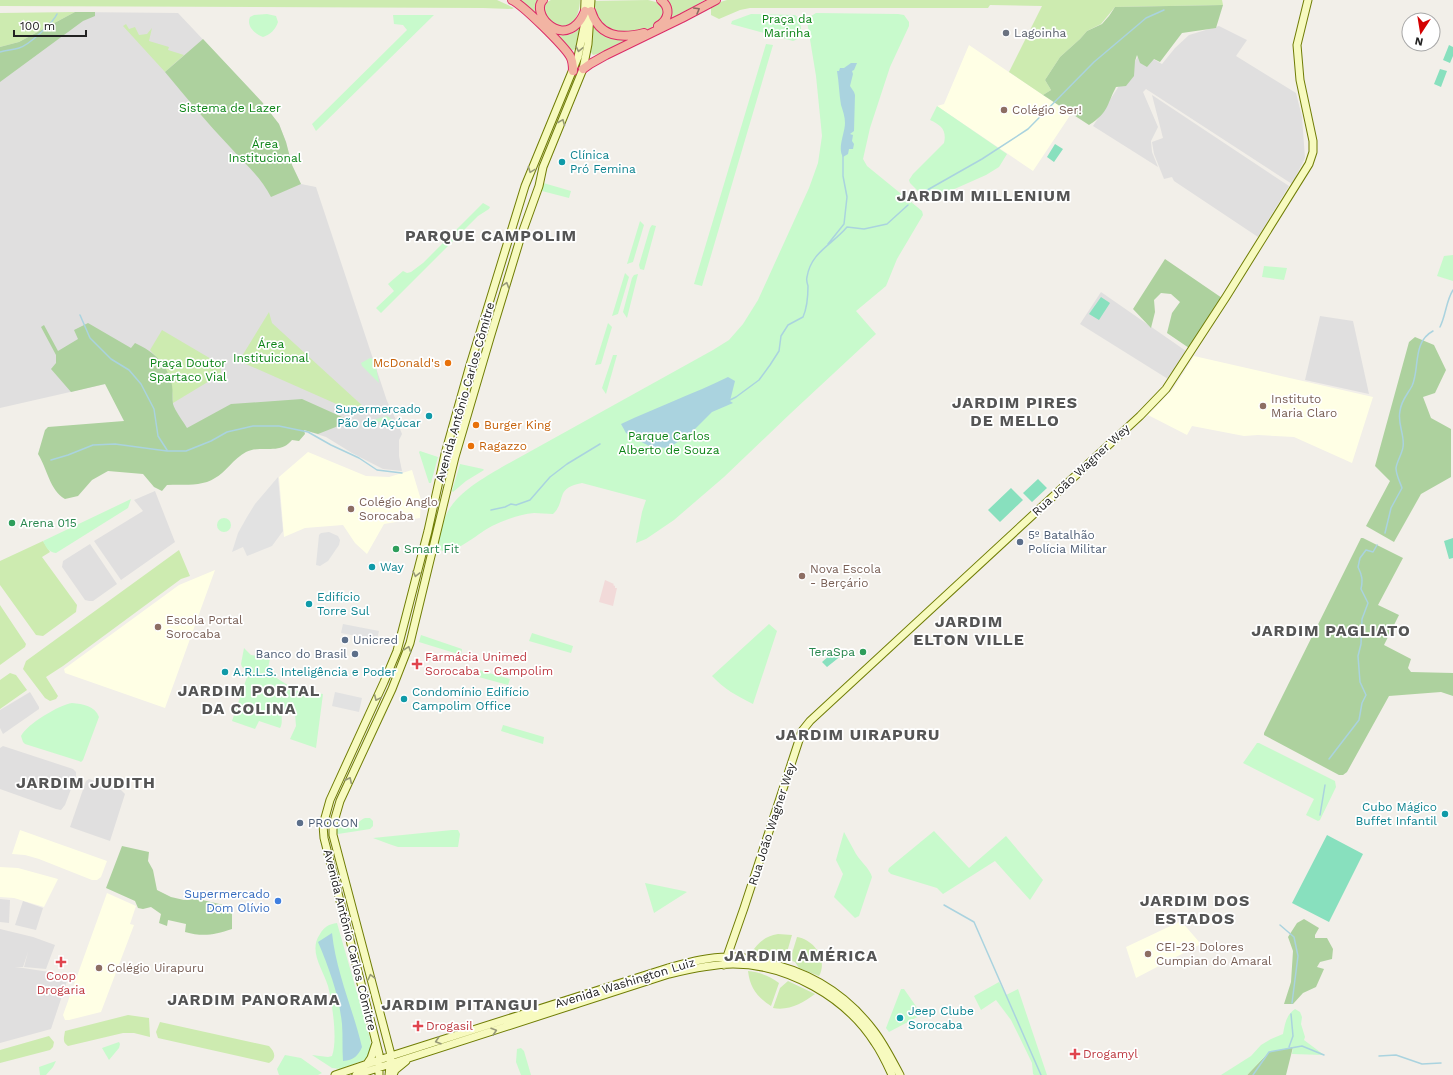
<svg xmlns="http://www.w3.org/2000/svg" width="1453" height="1075" viewBox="0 0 1453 1075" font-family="'Work Sans',sans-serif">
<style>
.residential{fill:#e0dfdf}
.commercial{fill:#f2dad9}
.education{fill:#ffffe5}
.grass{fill:#cdebb0}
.forest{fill:#add19e}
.park{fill:#c8facc}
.pitch{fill:#88e0be}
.parking{fill:#e2e2e2}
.water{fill:#aad3df}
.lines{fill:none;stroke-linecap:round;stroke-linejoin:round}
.stream{stroke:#aad3df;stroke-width:1.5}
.secondary-casing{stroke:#707d05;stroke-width:9}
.trunk-casing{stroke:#dc2a67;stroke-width:10}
.secondary{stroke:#f7fabf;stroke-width:7}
.trunk{stroke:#f2b4a3;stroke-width:8}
.oneway{stroke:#8a6b62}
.oneway2{stroke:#979978}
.worship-dot{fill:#6b7280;stroke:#fff;stroke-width:1.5}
.education-dot{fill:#8d6e63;stroke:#fff;stroke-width:1.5}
.culture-dot{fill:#0f9aa8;stroke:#fff;stroke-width:1.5}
.food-dot{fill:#e8710a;stroke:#fff;stroke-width:1.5}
.leisure-dot{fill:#2e9e5b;stroke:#fff;stroke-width:1.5}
.service-dot{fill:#5c6f8a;stroke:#fff;stroke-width:1.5}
.health-dot{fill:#e0444e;stroke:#fff;stroke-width:1.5}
.shop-dot{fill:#3f7fe0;stroke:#fff;stroke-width:1.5}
.labels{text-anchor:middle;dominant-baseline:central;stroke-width:3.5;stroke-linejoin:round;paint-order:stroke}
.park-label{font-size:12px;fill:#0c8416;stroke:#fff}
.worship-label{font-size:12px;fill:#5b616d;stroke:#fff;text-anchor:start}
.education-label{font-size:12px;fill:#785e54;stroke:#fff;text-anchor:start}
.culture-label{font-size:12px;fill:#0d838f;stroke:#fff;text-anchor:start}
.food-label{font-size:12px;fill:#c56008;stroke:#fff;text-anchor:start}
.street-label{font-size:12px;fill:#222;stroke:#fff}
.leisure-label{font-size:12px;fill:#27864d;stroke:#fff;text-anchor:start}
.service-label{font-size:12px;fill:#4e5e75;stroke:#fff;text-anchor:start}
.health-label{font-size:12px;fill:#be3a42;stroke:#fff;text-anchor:start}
.shop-label{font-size:12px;fill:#366cbe;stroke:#fff;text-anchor:end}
.district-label{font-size:16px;font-weight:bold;letter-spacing:1px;fill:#555;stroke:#fff}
</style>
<rect width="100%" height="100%" fill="#f2efe9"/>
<path class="residential" d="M75 12 178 13 262 102 279 124 286 142 292 165 301 184 316 187 387 401 398 424 402 434 399 440V456L402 471 383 469 352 453 326 437 304 430 194 446 136 377 0 408V47L19 42Z
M1219 26 1247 40 1236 56 1296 93 1302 117 1305 158 1292 184 1146 89 1143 92 1158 127 1151 141 1152 152 1158 167 1093 126 1141 52 1162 64 1175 48 1189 35Z
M1152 95 1289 186 1258 237 1174 181 1172 177 1164 179 1154 154 1152 142 1163 138Z
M1101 292 1186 351 1168 379 1080 324Z
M1320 316 1353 321 1369 394 1305 380Z
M155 491 175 542 121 580 94 541 143 511 134 500Z
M90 544 117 584 93 601H89L85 600 62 567 63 561Z
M30 692 39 707V709L3 734 0 728V710Z
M3 746 73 769 76 772V776L65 805 61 810 56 809 0 789V748Z
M89 779 121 790 125 794 110 841 70 827 86 781Z
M0 899 10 900 9 923 0 922Z
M23 901 43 908 36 930 15 925Z
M0 929 33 937 55 945 46 969 24 967 28 952 23 967 15 968H23L69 975 51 1029 0 1043Z"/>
<path class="commercial" d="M605 580 614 584 613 585 615 586V588H617L613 606 599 602Z"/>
<path class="education" d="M969 45 1071 114 1033 171 937 106 944 104Z
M1194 356 1373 397 1352 463 1294 437 1258 435 1244 436 1192 426 1187 435 1148 415 1173 389Z
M308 452 366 476 389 477 412 470 421 500 420 518 384 524 367 554 355 543 343 525 305 528 284 537 279 477Z
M215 570 165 708 65 673 64 669 179 585Z
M20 830 107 861 101 877 97 880H92L39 859 25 855 12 854Z
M0 867 18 868 58 879 44 907 14 898 0 897Z
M107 893 136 906 130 924 134 925 101 1012 69 1020H65L63 1015Z
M1181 921 1200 943 1199 945 1136 978 1126 947Z"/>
<path class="grass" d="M0 0H497L514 8 512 9 483 8 0 6Z
M519 0H537C532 15 551 38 566 35 572 35 576 30 580 28L575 49 571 51Z
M551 0H580C578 43 540 25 545 3Z
M648 0 660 3 665 9C661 35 615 41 600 22 595 16 595 9 594 1Z
M665 0H705L669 20 671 11Z
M727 0H1222L1223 5 1115 7 1101 24 1087 31 1080 39 1060 57 1045 80 1051 90 1043 95 1009 72 1042 6 990 5 988 8H750L740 10 719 19 711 15V7L717 3Z
M75 12 19 42 0 47V13Z
M126 24 129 29 135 27 139 35 147 34 152 28 149 41 169 47 168 50 184 55 165 72 123 26Z
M593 26C605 39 615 37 632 38L629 41 602 53 593 55 590 51 593 37Z
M269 312 272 323 366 409 356 412 350 410 239 361Z
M162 330 218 363 221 366V374L173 403C173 381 165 365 150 350Z
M43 541 50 552 42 557 77 605 76 612 43 636 36 635 0 585V561Z
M179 550 190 576 181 579 63 666 46 677 58 696 56 699 50 701 45 698 23 669 26 661Z
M0 605 26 644 25 647 0 665Z
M10 673 16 675 27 690 0 709V680Z
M778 934 792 935 785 959C779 958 778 960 772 960 766 961 754 957 751 953 758 943 765 936 778 934Z
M797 937C815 940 828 960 819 976L799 968 795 962 790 960Z
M748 971C759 972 770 976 779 983L771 1006C757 997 750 988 748 971Z
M788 981 815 994C803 1003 789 1011 773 1008L780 988Z
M128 1015 149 1018 150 1037 134 1033H123L68 1046C62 1042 64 1038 65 1031Z
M160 1022 269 1046C275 1052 277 1058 269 1063L158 1038 156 1032Z
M49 1036 54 1042 53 1047 50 1050 0 1063V1050Z"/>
<path class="forest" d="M1223 5 1216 28 1182 33 1160 62 1154 59 1147 67 1140 63 1137 55 1135 61 1134 76 1126 86 1116 87C1106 106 1109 112 1089 125L1043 95 1051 90 1045 80 1060 57 1080 39 1087 31 1102 24 1109 16 1115 7Z
M75 12H95V16L83 21 0 82V47L19 42Z
M203 39 262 102 279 124 286 142 292 165 301 184 271 197C261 177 245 164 230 147 207 123 186 97 165 72Z
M1165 259 1222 298 1189 348 1167 333 1172 313 1180 302 1171 294 1161 293 1154 300 1155 312 1151 328 1133 309Z
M88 323 131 348 135 343C154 352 167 363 172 385 173 391 172 398 173 404 175 411 183 421 187 428L231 404 302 399 351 421 318 434 304 430 305 434 299 441 292 440C290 442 287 445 285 446 273 452 258 446 246 452 234 458 225 473 215 478 202 487 182 484 167 485L162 491 154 487 143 474 108 471 92 480 78 496 65 499C50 491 47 468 38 454L45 430 48 427 124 421 105 384 71 392 51 369 56 363V355L41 327 44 325 58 351 78 339 74 330Z
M1415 337 1434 345 1446 370 1435 393 1423 397 1431 418 1451 429V477L1421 494 1394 542 1366 526 1390 481 1375 466 1409 342Z
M1361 538H1363L1403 558 1378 605 1399 615 1384 645 1411 659 1408 668 1411 672 1453 673V696L1441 692 1389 696 1347 772 1343 775H1339L1264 735V733Z
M122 846 149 852 148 861 153 870 157 890 171 897 184 900 198 899 228 906 232 909V929C214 935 203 937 185 932L186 924 168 920 167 926 159 923 161 914 151 907 143 909 138 908 135 901 106 888Z
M1304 919 1319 928 1315 935V938H1327L1333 949 1332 959 1320 962 1317 967 1324 969 1316 987 1303 993 1293 1004H1284L1291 982 1293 951 1288 937 1297 923Z
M1293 1047 1286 1075H1247L1269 1052Z"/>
<path class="park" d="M816 13 898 14 904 15 909 22V26L890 67 870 128 863 159 867 166 916 206 922 211 923 215 897 259 886 286 856 311 876 334 791 413 724 477 674 520 646 539 636 543 642 512 646 500 582 483C554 488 567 501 553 514 547 514 540 513 534 513 520 514 505 520 492 526 478 533 458 553 442 551L438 547V544C440 534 442 523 447 513 458 492 482 479 502 467L713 350 729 340 743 324 758 300 809 188 818 163 822 136 816 76 807 21 811 16Z
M267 14 276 16 278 22C276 29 270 35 263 37 255 34 246 26 250 17L254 15Z
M751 14 795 15C802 20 805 38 793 41L731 24 732 21Z
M393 15H434L316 131 312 124 407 30 403 25 394 24Z
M766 44 773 45 702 286 694 284Z
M937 106 1007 154 999 167 986 175 932 199 924 197 910 183 909 180 913 174 944 143C947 130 941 125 930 120Z
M540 182 571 191 569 198 538 190Z
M483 203 490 207 489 209 478 216 381 313 376 308 394 291 388 284 403 271 407 273 411 272 423 263Z
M640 221 644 225 633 262 627 264Z
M652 225 656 226 644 270 640 269 639 265 650 228Z
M1453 255V281L1437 276 1444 256Z
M1264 266 1287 268 1284 280 1262 277Z
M625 273 629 277 618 314 612 316Z
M638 274 627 318 623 312 632 278 634 275Z
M608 323 612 327 601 364 595 365Z
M613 355H617L606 394 602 388Z
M370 358 374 359 375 362 379 383 362 366 361 363Z
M387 416 392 419 391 428 387 424 380 422 370 421Z
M420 451 438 457 431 483H429L419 452Z
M460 464 483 469 484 470 466 481 453 492 452 491Z
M131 499 128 508 56 553C48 552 46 547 43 541Z
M217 525a7 7 0 1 1 14 0a7 7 0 1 1-14 0Z
M769 624 777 631 753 704C737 696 724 689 712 676Z
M532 633 573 646 571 653 529 641Z
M421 635 462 649 461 655 419 642Z
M244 648 251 655 267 657 271 654 268 668 274 670 275 677 297 691 323 694 316 748 290 739 296 726 295 714 287 710 282 712C281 718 283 723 280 728L259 721 255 729 232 721 249 671 242 667 241 664Z
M465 666 510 679 508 685 464 673Z
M72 703C83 704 95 706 99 717L83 760 81 762 79 761 25 744 23 742 21 736C27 724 59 705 72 703Z
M503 725 544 737 543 744 501 731Z
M1257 743H1259L1335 781 1336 787 1320 820 1318 821 1306 815 1314 799 1243 763Z
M365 818H370L373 821V826L370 829 338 834 335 831 336 826C342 824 347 826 353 825 358 824 360 820 365 818Z
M452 830H458L460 834 458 847H398L389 844 373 838Z
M934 831 969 868 1006 836 1043 880 1030 900 995 861 943 894 937 888 891 874 888 871 889 868Z
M844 832C848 839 852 847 856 854 861 862 870 869 872 877L859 916 855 918 834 897 843 874 836 860Z
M645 883 684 891 687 892 654 913Z
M337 923 370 1038 371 1049 367 1059 340 1069 332 1068 312 1055 328 1057 332 1056C338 1040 332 1002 328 986 323 969 308 951 320 934 324 927 329 924 337 923Z
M999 982 1006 995 1018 989 1047 1075H1034L1033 1074 1032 1063 1018 1034 1011 1020 996 1000 981 1010 974 996Z
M901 989H904L920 1012 921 1015 889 1032 886 1028Z
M1295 1009 1300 1012 1302 1017 1301 1024 1305 1037 1304 1040 1324 1055 1292 1054 1293 1047 1269 1052 1247 1075H1221L1251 1056 1261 1045 1271 1039 1283 1034C1285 1024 1286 1015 1295 1009Z
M119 1042 120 1044 119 1048 109 1060 102 1048Z
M521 1048 524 1051 531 1075H521L516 1062 517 1049Z
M285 1055 301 1058 322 1073 318 1075H279L277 1069Z
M56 1061 53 1067 46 1075H40L39 1067Z"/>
<path class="pitch" d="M1449 45 1453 47V56L1450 63 1443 60Z
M1440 69 1447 71 1441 87 1434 84Z
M1055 144 1063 149 1054 162 1047 157Z
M1101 297 1110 303 1099 320 1089 314Z
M1038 479 1047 488 1032 502 1023 493Z
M1011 488 1023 500 1000 522 988 510Z
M1453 538V558L1449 559 1444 541Z
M837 649 842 655 827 667 822 662Z
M1327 835 1363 854 1329 922 1292 903Z"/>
<path class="parking" d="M278 477 283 531 272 546 247 556 243 547 232 552 238 533 247 517 255 504Z
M329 532 338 536 340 540 339 545 328 561 320 566 316 565 319 535 321 533Z
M343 624 379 631 377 640 341 633Z
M335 692 362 698 359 712 332 706Z"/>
<path class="water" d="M851 63H857L854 70 852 71 853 74 850 86 854 92 855 95 854 131 850 134 853 135 852 141 854 144 853 149H849L848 154 843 157C837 148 845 133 845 123 845 117 843 111 841 105 839 94 839 82 837 71H839L840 68H844Z
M728 377 735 381 730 401 733 403 712 412 692 432 669 448 651 447 636 439 626 433 621 424C657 407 693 394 728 377Z
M332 933C336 972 353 1009 362 1047 358 1056 354 1060 343 1061 342 1049 343 1036 342 1024 339 995 329 968 318 942Z"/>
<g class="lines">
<path class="stream" d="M0 52C6 50 13 50 19 48 29 45 53 23 57 14
M922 193 982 159 1028 129 1094 62 1139 24 1146 18 1164 10
M828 244 844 224 847 197 843 176V156
M80 315 90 338 111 359 129 370 141 384 154 409 158 436 167 450
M1440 327C1446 315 1446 301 1453 290
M728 401 736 397 759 380 770 365 779 351 781 336 788 325 803 317C807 308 808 297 808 286 807 283 806 280 807 277 811 252 832 245 847 227L864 229 887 224 908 205
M51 460 68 455 93 445 115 444 167 451H186L211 441 227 432 253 426H279L308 432 331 445 359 458 377 470 402 473
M491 510 505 507 511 504 516 505 530 500 550 477 567 464 600 444
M1385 533 1391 508 1402 488C1400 482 1396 475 1396 468 1397 461 1402 454 1403 447 1405 435 1397 423 1400 411 1401 401 1407 395 1412 386 1420 369 1412 342 1433 331
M1329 759 1359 720 1362 703 1366 695 1360 682 1358 656 1361 644 1362 619 1368 603 1361 589C1363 580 1362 575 1358 567L1360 558 1366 550 1373 552 1377 545
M1320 815 1325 785
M944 905 974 922 1041 1075
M1280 925 1294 937 1298 956 1292 1003
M1289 1047 1293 1036 1291 1014
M1379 1056 1396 1055 1422 1064 1441 1063
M1253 1075 1269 1052 1302 1046 1324 1055"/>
<defs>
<path id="secondary" d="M724 965 744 908 802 731 810 721 1140 416 1166 389 1226 297 1309 164 1313 152V141L1300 80 1297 45 1308 0
M367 1064 371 1058 376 1043
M335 1075 391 1056 668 968C687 963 707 957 728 957 740 956 751 959 763 962 808 971 846 994 874 1031 884 1044 892 1060 900 1075
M356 1075 669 974C690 969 712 964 733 964 787 964 846 997 875 1043 882 1053 887 1064 892 1075
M379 1075V1054L324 838 323 825 330 800 384 682 397 651 428 531 445 454 470 365 525 186 578 57 584 27 585 0
M389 1075 391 1056 390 1051 333 835V825L340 801 392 689 410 643 455 457 490 338 521 236 539 186 543 167 583 69 588 44 591 0
M393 1075 395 1070 406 1061"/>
<path id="trunk" d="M512 0C523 5 563 45 570 56 573 61 573 66 573 71
M543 0C531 12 557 44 577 24 581 20 583 16 585 11
M591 11C599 37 620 39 644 33
M658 26C669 20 671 8 661 0
M583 69 590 64 606 55 682 18 716 0"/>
</defs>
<use href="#secondary" class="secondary-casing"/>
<use href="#trunk" class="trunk-casing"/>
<use href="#secondary" class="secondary"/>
<use href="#trunk" class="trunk"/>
</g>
<defs><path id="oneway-chevron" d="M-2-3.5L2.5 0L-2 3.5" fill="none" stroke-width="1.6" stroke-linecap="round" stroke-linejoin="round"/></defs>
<use class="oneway" href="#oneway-chevron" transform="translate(697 10) rotate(-30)"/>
<g class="oneway2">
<use href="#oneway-chevron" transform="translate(579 49) rotate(102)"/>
<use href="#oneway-chevron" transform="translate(562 122) rotate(-68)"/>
<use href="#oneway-chevron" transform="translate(531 170) rotate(111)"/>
<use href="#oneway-chevron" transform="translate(506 285) rotate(-73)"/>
<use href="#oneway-chevron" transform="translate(416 574) rotate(104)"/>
<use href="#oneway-chevron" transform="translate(408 649) rotate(-71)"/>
<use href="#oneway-chevron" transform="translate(377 698) rotate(114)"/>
<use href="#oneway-chevron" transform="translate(349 780) rotate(-65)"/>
<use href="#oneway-chevron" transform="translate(371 977) rotate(-104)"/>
<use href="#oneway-chevron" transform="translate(494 1031) rotate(-18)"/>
<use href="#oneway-chevron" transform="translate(438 1041) rotate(162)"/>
</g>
<circle class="worship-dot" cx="1006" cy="33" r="4"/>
<g class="education-dot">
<circle cx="1004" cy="110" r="4"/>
<circle cx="1263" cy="406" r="4"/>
<circle cx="351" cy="509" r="4"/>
<circle cx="802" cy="576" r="4"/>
<circle cx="158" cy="627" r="4"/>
<circle cx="1148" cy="954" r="4"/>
<circle cx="99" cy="968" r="4"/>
</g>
<g class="culture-dot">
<circle cx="562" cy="162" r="4"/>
<circle cx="429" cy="416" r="4"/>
<circle cx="372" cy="567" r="4"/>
<circle cx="309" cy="604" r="4"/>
<circle cx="225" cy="672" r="4"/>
<circle cx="404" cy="699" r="4"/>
<circle cx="1445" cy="814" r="4"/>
<circle cx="900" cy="1018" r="4"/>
</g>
<g class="food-dot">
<circle cx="448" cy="363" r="4"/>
<circle cx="476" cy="425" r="4"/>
<circle cx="471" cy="446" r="4"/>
</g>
<g class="leisure-dot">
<circle cx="12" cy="523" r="4"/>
<circle cx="396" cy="549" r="4"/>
<circle cx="863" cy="652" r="4"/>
</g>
<g class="service-dot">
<circle cx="1020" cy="542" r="4"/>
<circle cx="345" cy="640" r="4"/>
<circle cx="355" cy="654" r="4"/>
<circle cx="300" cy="823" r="4"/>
</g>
<g class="health-dot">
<path d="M415 658h4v4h4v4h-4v4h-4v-4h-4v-4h4z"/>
<path d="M59 956h4v4h4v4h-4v4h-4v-4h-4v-4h4z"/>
<path d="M416 1020h4v4h4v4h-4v4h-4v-4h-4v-4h4z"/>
<path d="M1073 1048h4v4h4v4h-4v4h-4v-4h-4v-4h4z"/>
</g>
<circle class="shop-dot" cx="278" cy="901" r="4"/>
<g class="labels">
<g class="park-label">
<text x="787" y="19">Praça da<tspan x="787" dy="14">Marinha</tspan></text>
<text x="230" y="108">Sistema de Lazer</text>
<text x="265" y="144">Área<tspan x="265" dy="14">Institucional</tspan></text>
<text x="271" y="344">Área<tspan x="271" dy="14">Instituicional</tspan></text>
<text x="188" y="363">Praça Doutor<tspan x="188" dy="14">Spartaco Vial</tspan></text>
<text x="669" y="436">Parque Carlos<tspan x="669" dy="14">Alberto de Souza</tspan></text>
</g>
<g class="worship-label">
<text x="1014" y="33">Lagoinha</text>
</g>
<g class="education-label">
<text x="1012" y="110">Colégio Ser!</text>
<text x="1271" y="399">Instituto<tspan x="1271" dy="14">Maria Claro</tspan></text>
<text x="359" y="502">Colégio Anglo<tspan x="359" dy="14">Sorocaba</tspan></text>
<text x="810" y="569">Nova Escola<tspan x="810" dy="14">- Berçário</tspan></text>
<text x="166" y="620">Escola Portal<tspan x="166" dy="14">Sorocaba</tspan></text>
<text x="1156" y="947">CEI-23 Dolores<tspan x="1156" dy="14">Cumpian do Amaral</tspan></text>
<text x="107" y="968">Colégio Uirapuru</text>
</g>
<g class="culture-label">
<text x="570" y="155">Clínica<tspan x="570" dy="14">Pró Femina</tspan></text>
<text x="421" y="409" text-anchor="end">Supermercado<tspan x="421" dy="14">Pão de Açúcar</tspan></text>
<text x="380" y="567">Way</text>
<text x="317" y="597">Edifício<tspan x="317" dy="14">Torre Sul</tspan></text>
<text x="233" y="672">A.R.L.S. Inteligência e Poder</text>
<text x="412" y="692">Condomínio Edifício<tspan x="412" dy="14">Campolim Office</tspan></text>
<text x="1437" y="807" text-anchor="end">Cubo Mágico<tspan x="1437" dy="14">Buffet Infantil</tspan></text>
<text x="908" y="1011">Jeep Clube<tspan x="908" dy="14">Sorocaba</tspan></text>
</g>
<g class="food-label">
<text x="440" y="363" text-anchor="end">McDonald's</text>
<text x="484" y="425">Burger King</text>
<text x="479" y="446">Ragazzo</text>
</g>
<g class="street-label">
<text transform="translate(465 392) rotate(-74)">Avenida Antônio Carlos Cômitre</text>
<text transform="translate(1081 470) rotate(-43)">Rua João Wagner Wey</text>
<text transform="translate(772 824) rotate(-72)">Rua João Wagner Wey</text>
<text transform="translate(350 940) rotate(76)">Avenida Antônio Carlos Cômitre</text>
<text transform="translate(625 983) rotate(-17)">Avenida Washington Luiz</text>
</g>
<g class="leisure-label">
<text x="20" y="523">Arena 015</text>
<text x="404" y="549">Smart Fit</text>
<text x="855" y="652" text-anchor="end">TeraSpa</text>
</g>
<g class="service-label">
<text x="1028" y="535">5º Batalhão<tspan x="1028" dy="14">Polícia Militar</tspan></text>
<text x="353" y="640">Unicred</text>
<text x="347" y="654" text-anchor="end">Banco do Brasil</text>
<text x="308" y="823">PROCON</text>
</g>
<g class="health-label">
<text x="425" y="657">Farmácia Unimed<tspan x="425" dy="14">Sorocaba - Campolim</tspan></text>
<text x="61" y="976" text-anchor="middle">Coop<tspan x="61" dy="14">Drogaria</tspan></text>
<text x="426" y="1026">Drogasil</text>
<text x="1083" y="1054">Drogamyl</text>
</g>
<g class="shop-label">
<text x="270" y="894">Supermercado<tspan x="270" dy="14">Dom Olívio</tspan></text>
</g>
<g class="district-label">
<text x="984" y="195">JARDIM MILLENIUM</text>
<text x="491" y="235">PARQUE CAMPOLIM</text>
<text x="1015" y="402">JARDIM PIRES<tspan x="1015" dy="18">DE MELLO</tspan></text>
<text x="969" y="621">JARDIM<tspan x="969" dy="18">ELTON VILLE</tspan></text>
<text x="1331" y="630">JARDIM PAGLIATO</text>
<text x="249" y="690">JARDIM PORTAL<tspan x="249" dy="18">DA COLINA</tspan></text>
<text x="858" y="734">JARDIM UIRAPURU</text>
<text x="86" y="782">JARDIM JUDITH</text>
<text x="1195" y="900">JARDIM DOS<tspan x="1195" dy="18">ESTADOS</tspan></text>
<text x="801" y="955">JARDIM AMÉRICA</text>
<text x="254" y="999">JARDIM PANORAMA</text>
<text x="460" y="1004">JARDIM PITANGUI</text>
</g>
</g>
<g transform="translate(1421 32) rotate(192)"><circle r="19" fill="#ffffff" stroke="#a7a7a7"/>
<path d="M0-3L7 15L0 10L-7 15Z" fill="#d40000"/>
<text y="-6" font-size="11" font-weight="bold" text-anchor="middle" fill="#222222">N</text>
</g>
<path d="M14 30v6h72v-6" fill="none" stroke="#222222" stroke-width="2"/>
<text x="20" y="30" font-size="12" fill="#222222" stroke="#ffffff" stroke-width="3" paint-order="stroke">100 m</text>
</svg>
